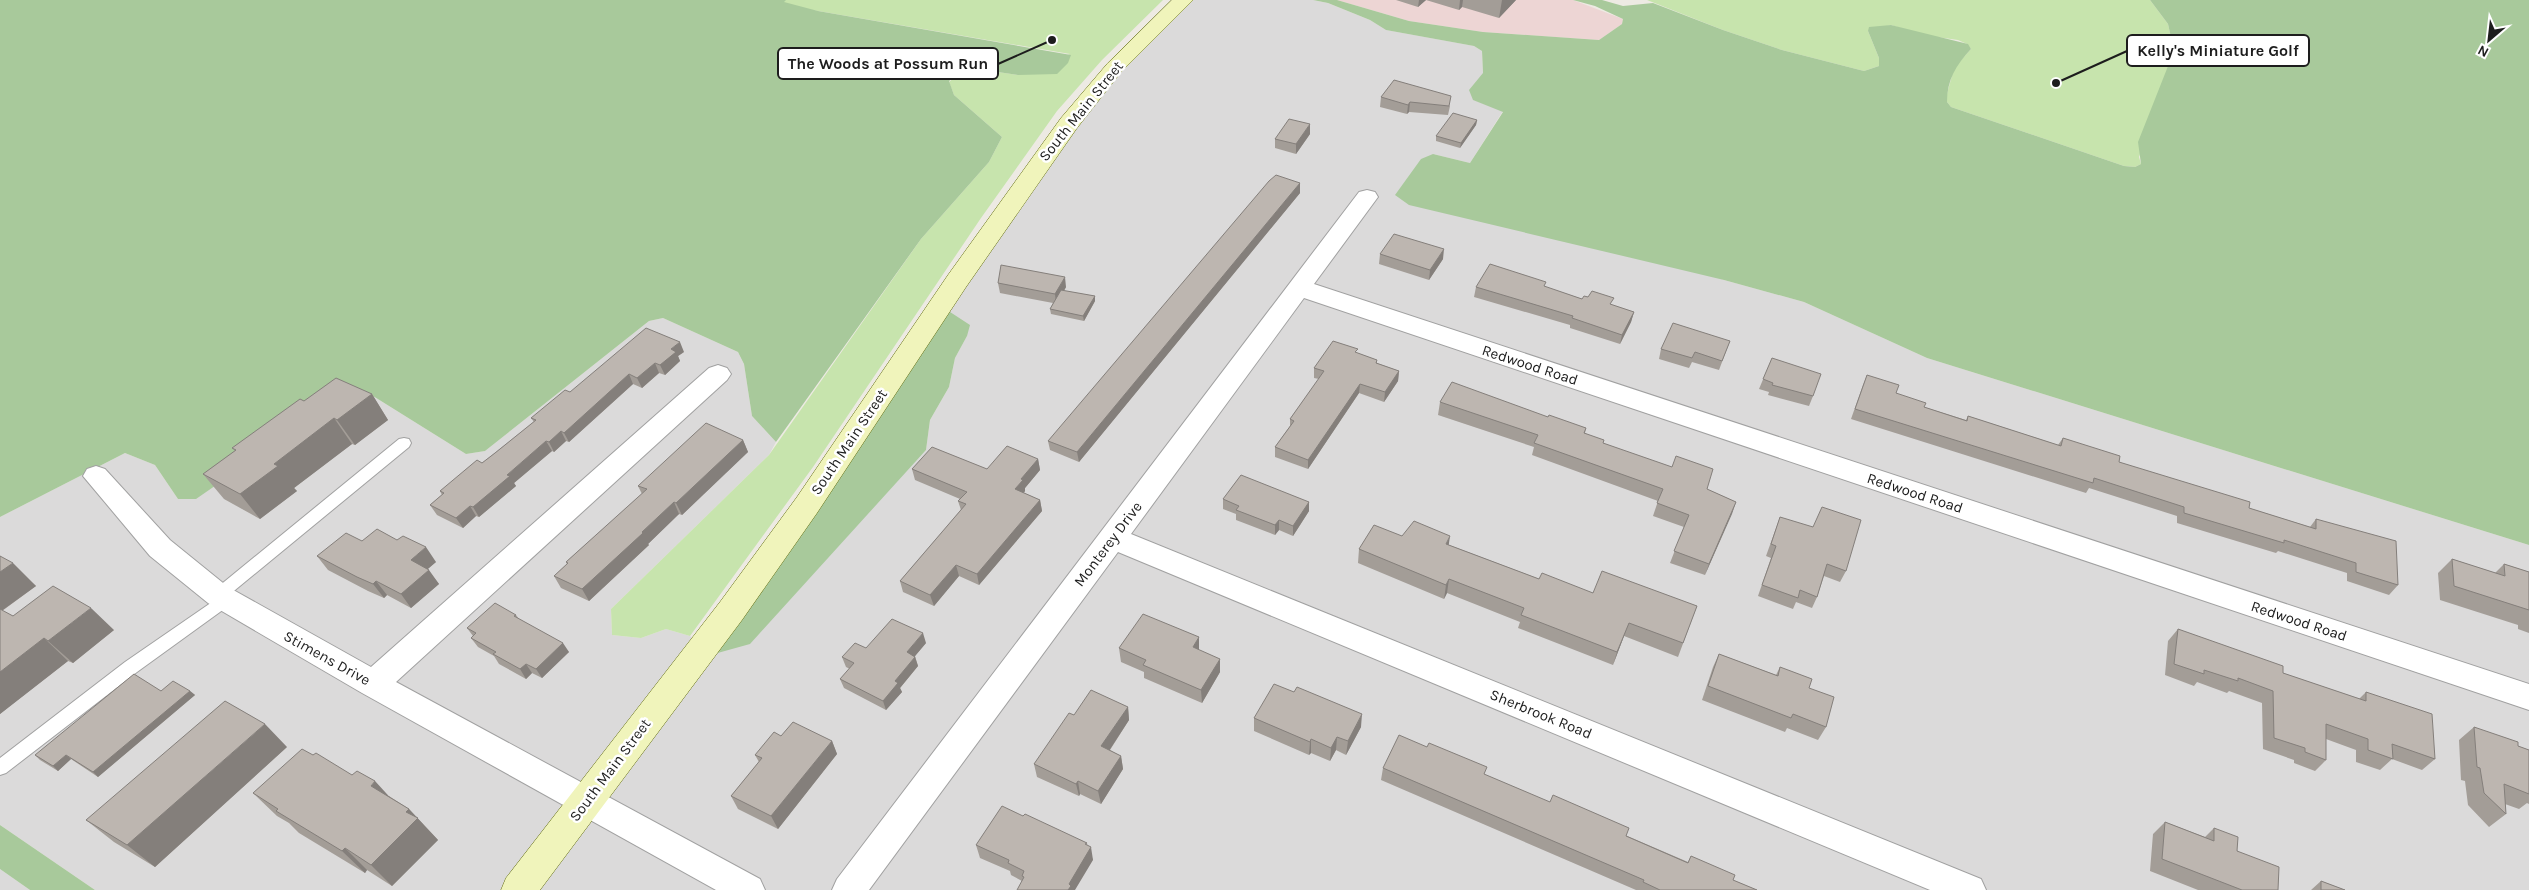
<svg xmlns="http://www.w3.org/2000/svg" width="2529" height="890" viewBox="0 0 2529 890" font-family="Karla,sans-serif">
<style>
.residential{fill:#dbdada}
.commercial{fill:#edd5d4}
.grass{fill:#c7e4ad}
.forest{fill:#a8c99b}
.lines{fill:none;stroke-linecap:round;stroke-linejoin:round}
.lane-casing{stroke:#a1a1a1;stroke-width:2}
.street-casing{stroke:#a1a1a1;stroke-width:2}
.secondary-casing{stroke:#5f6a0d;stroke-width:1}
.lane{fill:#fff;fill-rule:evenodd}
.street{fill:#fff;fill-rule:evenodd}
.secondary{fill:#f0f4bb;fill-rule:evenodd}
.wall{fill:#a39d97}
.shaded-wall{fill:#847f7b}
.building{fill:#bdb6b0;stroke:#847f7b}
.labels{text-anchor:middle;dominant-baseline:central;stroke-width:5;stroke-linejoin:round;paint-order:stroke}
.street-label{font-size:15px;fill:#1d1d1d;stroke:#fff}
.leader{fill:none;stroke:#1d1d1d;stroke-width:2}
.callout-dot{fill:#1d1d1d;stroke:#fff;stroke-width:2}
.callout{fill:#fff;stroke:#1d1d1d;stroke-width:2}
.callout-label{font-size:16px;text-anchor:middle;font-weight:bold;fill:#1d1d1d}
</style>
<rect width="100%" height="100%" fill="#edeae3"/>
<path class="residential" d="M1193 0H1313L1328 3 1370 20 1386 30 1474 46 1482 51 1483 74 1474 100 1503 111 1470 163 1433 154 1724 280 1804 302 1927 358 2529 545V890H95L0 825V517L125 453 155 465 178 499 350 392 365 391 466 454 485 451 649 321 663 318 738 352 744 364 752 416 776 442 769 455 611 609 612 635 641 638 666 629 690 636 715 654 926 450 930 420 949 387 955 358 967 336 947 310 1086 108 1141 49Z
M0 869 30 890H0Z"/>
<path class="commercial" d="M1337 0H1573L1623 19 1622 24 1599 40 1483 32 1409 21Z"/>
<path class="grass" d="M731 0H1163L1102 60 1057 111 981 218 813 467 690 636 666 629 641 638 612 635 611 609 769 455 921 239 989 162 1002 137 954 95 949 82 962 71 978 69 1018 75 1070 54 818 11Z
M1647 0H2150L2168 24 2174 51 2139 157 2141 164 2135 167 2124 166 1951 107 1947 102V94L1954 68 1971 49 1967 44 1958 40 1923 35 1891 25 1868 31 1879 58V66L1864 71 1782 50 1723 30Z"/>
<path class="forest" d="M0 0H786L784 2 818 11 1071 55 1068 63 1057 74 1018 75 978 69 962 71 949 81 954 95 1002 137 989 162 921 239 776 442 752 416 744 364 738 352 663 318 649 321 485 451 466 454 365 391 351 392 196 499H178L155 465 125 453 0 517Z
M1313 0H1337L1409 21 1483 32 1599 40 1622 24 1623 19 1595 6 1573 0H1602L1623 6 1653 3 1723 30 1782 50 1864 71 1879 66V58L1868 31 1869 27 1891 25 1968 44 1971 49C1956 65 1947 80 1947 102L1951 107 2124 166 2135 167 2141 164 2138 142 2174 51 2168 24 2150 0H2529V545L1927 358 1804 302 1724 280 1409 205 1395 195 1421 159 1433 154 1470 163 1503 112 1473 100 1469 90 1483 73 1482 51 1474 46 1386 30 1370 20 1328 3Z
M947 310 970 325 967 336 955 358 949 387 930 420 926 450 750 644 714 654Z
M0 825 95 890H30L0 869Z"/>
<g class="lines">
<defs>
<path id="lane" d="M404 438 409 439 411 443 409 447 229 595 234 600 231 604 137 672 6 773 0 775V758L125 662 215 600 210 595 213 591 399 439Z"/>
<path id="street" d="M1367 190 1375 192 1378 197 1314 284 2529 684V710L1304 298 1131 534 1981 879 1986 890H1930L1118 552 869 890H832L837 879 1359 192Z
M718 365 727 368 731 374 727 380 396 682 760 879 765 890H716L362 693 208 603 150 556 83 476 87 469 96 466 105 469 170 540 228 587 371 667 709 368Z"/>
<path id="secondary" d="M1172 0H1193L1121 72 1077 128 966 287 817 513 742 620 540 890H501L506 878 720 602 797 497 948 275 1061 118 1107 64Z"/>
</defs>
<use href="#lane" class="lane-casing"/>
<use href="#street" class="street-casing"/>
<use href="#secondary" class="secondary-casing"/>
<use href="#lane" class="lane"/>
<use href="#street" class="street"/>
<use href="#secondary" class="secondary"/>
</g>
<path class="wall" d="M1396 0H1426L1418 7Z
M1426 0H1516L1499 18 1462 7 1459 10Z
M1381 97 1450 106 1448 115 1409 112 1407 114 1380 107Z
M1477 120 1476 125 1460 148 1436 141V136Z
M1310 134 1296 154 1275 148V139Z
M1300 183V193L1079 462 1050 450 1048 441Z
M1380 254 1443 259 1429 280 1379 264Z
M998 283 1066 287 1064 291 1095 296V301L1084 321 1051 314 1050 309 1053 303 1000 293Z
M1476 287H1545L1582 299 1612 305 1634 312 1631 322 1620 344 1570 328V325L1474 297Z
M1730 341 1719 370 1692 362 1689 368 1659 359 1661 349Z
M684 352 678 356 680 361 665 375 659 373 642 388 633 384 569 442 566 441 554 452 552 451 514 483 516 486 479 517 476 516 463 528 437 515 430 505 442 495 440 491 482 463 534 422 531 418 570 392Z
M1357 353 1377 360V363L1399 371 1398 381 1384 402 1359 393 1308 469 1275 457V447L1290 426V419L1319 379 1314 378V368Z
M1772 358 1813 396 1809 406 1768 395 1769 392 1759 389Z
M1867 375 1896 393 1924 407 1966 420 1968 416 2058 445 2063 438 2119 462 2249 508 2310 527 2316 519 2398 585 2389 595 2347 581V573L2278 551 2276 553 2177 523V516L2089 488 2086 493 1851 419 1863 385Z
M372 394 388 420 355 445 352 444 294 488 297 491 260 519 224 499 203 474 235 451 232 448 304 401Z
M1440 402 1548 417 1586 428 1585 433 1603 443 1736 502 1705 575 1670 563 1684 527 1653 516 1658 501 1532 455 1534 447 1438 415Z
M743 440 748 452 682 515 679 514 648 544 649 545 589 601 561 588 554 576 567 564 566 562 642 494 638 486Z
M1038 459 1040 470 1025 488V491L1024 493 1040 500 1042 511 979 585 959 576 934 606 903 592 900 581 961 510 958 501 960 499 915 480 912 469H987Z
M1223 499 1309 502V511L1293 536 1279 530 1275 535 1236 520V514L1223 509Z
M1780 517 1846 571 1840 582 1824 576 1817 597 1812 608 1796 602 1793 609 1758 596 1771 558 1766 556Z
M1402 536 1449 545 1539 579 1593 593 1697 606 1678 657 1624 636 1613 665 1518 628 1520 622 1447 593 1444 599 1358 563 1359 549Z
M362 541 436 562 427 569 439 584 411 608 387 595 384 598 368 591 328 570 317 556Z
M0 556 36 586 2 611 13 616 114 630 73 663 68 661 0 714Z
M2452 559 2495 573 2504 564 2529 572V633L2518 629V625L2440 600 2438 573Z
M516 615 519 619 569 652 542 678 532 673 526 679 499 664 494 656 478 647 471 638 473 636 467 628Z
M2178 629 2283 673 2359 699 2366 692 2435 759 2422 770 2392 759 2380 770 2356 762V750L2326 739V760L2315 771 2294 763V760L2263 749 2262 703 2229 691 2227 693 2197 682 2194 686 2165 675 2168 641Z
M926 643 915 656 918 666 900 688 902 692 886 710 844 688 840 679 850 669 846 667 842 657 866 648Z
M1119 648 1199 650 1220 672 1202 703 1144 678V672L1121 662Z
M1719 654 1776 675 1780 667 1809 688 1826 727 1818 740 1787 728 1785 732 1702 700 1713 667Z
M161 691H190L195 695 98 777 71 759 58 771 40 760 35 755Z
M1128 707 1129 720 1110 750 1121 756 1123 769 1101 804 1080 794 1079 796 1037 777 1034 764 1074 715Z
M1254 718 1361 727 1346 755 1336 750 1330 761 1311 753 1309 755 1254 731Z
M2474 727 2518 746 2529 750V804L2527 803 2519 809 2505 804 2506 814 2489 827 2468 805 2465 781 2461 780 2459 740Z
M781 736 832 741 837 754 778 829 738 809 731 796 759 762 755 755Z
M287 747 155 867 114 842 86 820Z
M1383 768 1485 775 1688 862 1691 856 1733 880 1757 890H1636L1381 780Z
M253 793 389 796 409 809 438 840 392 886 367 870 365 873 299 833 289 823 277 816Z
M2165 822 2205 837 2214 828 2278 890H2198L2150 871 2153 834Z
M976 845H1087L1093 860 1022 881 1011 875 1010 871 980 858Z
M2321 881 2345 890H2311Z"/>
<path class="shaded-wall" d="M1419 0H1426L1418 7Z
M1460 0H1463L1462 7 1459 10Z
M1502 0H1516L1499 18Z
M1410 102 1409 112 1407 114 1408 105Z
M1477 120 1476 125 1460 148 1461 143Z
M1310 124V134L1296 154V144Z
M1300 183V193L1079 462 1077 452Z
M1444 249 1443 259 1429 280 1430 270Z
M1065 277 1066 287 1056 304 1055 294Z
M1095 296V301L1084 321 1083 316Z
M1634 312 1631 322 1620 344 1622 335Z
M680 342 684 352 678 356 680 361 665 375 660 365 671 349Z
M655 363 659 373 642 388 637 378Z
M1399 371 1398 381 1384 402 1385 392Z
M629 374 633 384 569 442 564 433Z
M1360 384 1359 393 1308 469V460Z
M372 394 388 420 355 445 337 420Z
M334 418 352 444 294 488 297 491 260 519 240 494 274 464Z
M561 431 566 441 554 452 549 442Z
M743 440 748 452 682 515 676 503Z
M546 441 552 451 514 483 516 486 479 517 473 507 507 475Z
M1038 459 1040 470 1025 488V491L1017 500 1015 489 1021 479Z
M1040 500 1042 511 979 585 977 574Z
M674 502 679 514 648 544 649 545 589 601 582 589Z
M1309 502V511L1293 536V526Z
M1736 502 1732 514 1705 575 1709 564Z
M470 506 476 516 463 528 456 518Z
M1279 520V530L1275 535V525Z
M1450 536 1448 550 1446 544Z
M426 547 436 562 421 575 411 560Z
M13 563 36 586 0 612V572Z
M956 565 959 576 934 606 930 595Z
M429 570 439 584 411 608 401 594Z
M1449 579 1447 593 1444 599 1446 585Z
M376 581 387 595 384 598 373 584Z
M91 608 114 630 73 663 48 641Z
M1629 623 1624 636 1613 665 1617 652Z
M923 633 926 643 910 662 907 652Z
M1199 637V651L1193 647Z
M44 638 68 661 0 714V672Z
M563 643 569 652 542 678 536 669Z
M915 657 918 666 900 688 902 692 886 710 883 701 895 681Z
M1220 659V672L1202 703 1201 690Z
M526 664 532 673 526 679 520 669Z
M190 691 195 695 98 777 93 772Z
M1128 707 1129 720 1103 760 1101 746Z
M1362 714 1361 727 1346 755 1348 741Z
M265 724 287 747 155 867 127 845Z
M1337 737 1336 750 1330 761 1331 748Z
M1311 739V753L1309 755 1310 742Z
M832 741 837 754 778 829 771 816Z
M66 755 71 759 58 771 53 766Z
M1121 756 1123 769 1101 804 1098 791Z
M375 781 396 804 371 786Z
M1078 781 1080 794 1079 796 1076 784Z
M409 809 438 840 392 886 371 865 406 812Z
M1087 843 1088 852 1091 847 1093 860 1075 890H1068L1069 884Z
M345 848 367 870 365 873 342 851Z"/>
<path class="building" d="M1394 80 1451 96 1449 106 1410 102 1408 105 1381 97Z
M1453 113 1477 120 1461 143 1436 136Z
M1289 119 1310 124 1296 144 1275 139Z
M1276 175 1300 183 1077 452 1048 441 1269 181Z
M1394 234 1444 249 1430 270 1380 254Z
M1490 264 1546 282 1544 286 1582 299 1584 296 1588 297 1592 291 1614 298 1610 304 1634 312 1622 335 1572 318 1573 316 1476 287Z
M1001 265 1065 277 1055 294 998 283Z
M1061 290 1095 296 1083 316 1050 309Z
M1673 323 1730 341 1722 361 1695 352 1692 358 1661 349Z
M646 328 680 342 671 349 676 352 660 365 655 363 637 378 629 374 564 433 561 431 549 442 546 441 507 475 510 476 473 507 470 506 456 518 430 505 444 493 440 491 477 460 482 463 495 453 536 420 531 418 565 390 570 392Z
M1333 341 1358 349 1355 352 1377 360 1376 363 1399 371 1385 392 1360 384 1308 460 1275 447 1294 421 1290 419 1324 371 1314 368Z
M1772 358 1821 374 1813 396 1772 385 1773 383 1763 379Z
M1867 375 1899 385 1896 393 1926 403 1924 407 1967 421 1968 416 2061 446 2063 438 2120 456 2119 462 2250 502 2249 508 2316 529V519L2396 541 2398 585 2356 572V563L2284 540V543L2184 513V507L2094 478 2093 483 1855 409Z
M336 378 372 394 337 420 334 418 274 464 278 466 240 494 203 474 236 450 232 448 300 399 304 401Z
M1452 382 1548 417 1549 415 1586 428 1584 433 1604 440 1603 443 1672 467 1676 456 1713 469 1707 489 1736 502 1709 564 1674 551 1689 515 1657 503 1663 489 1534 443 1538 435 1440 402Z
M706 423 743 440 676 503 674 502 642 532 643 533 582 589 554 576 568 563 566 562 647 489 638 486Z
M1007 446 1038 459 1021 479 1023 480 1015 489 1040 500 977 574 956 565 930 595 900 581 966 504 958 501 967 492 912 469 932 447 987 469Z
M1241 475 1309 502 1293 526 1279 520 1275 525 1236 510 1239 506 1223 499Z
M1822 507 1861 520 1846 571 1827 564 1817 597 1800 590 1798 598 1762 585 1776 546 1771 544 1780 517 1813 527Z
M1414 521 1450 536 1446 544 1539 579 1542 573 1593 593 1602 571 1697 606 1683 643 1629 623 1617 652 1521 615 1524 608 1449 579 1446 585 1359 549 1374 525 1402 536Z
M377 529 397 540 403 536 426 547 411 560 429 570 401 594 376 581 373 584 357 577 317 556 346 533 362 541Z
M0 556 13 563 0 572Z
M2452 559 2505 576 2504 564 2529 572V610L2454 586Z
M53 586 91 608 48 641 44 638 0 672V609L13 616Z
M495 603 516 615 514 616 563 643 536 669 526 664 520 669 493 654 496 652 471 638 476 633 467 628Z
M1143 614 1199 637 1193 647 1220 659 1201 690 1143 665 1146 660 1119 648Z
M892 619 923 633 907 652 915 657 895 681 898 683 883 701 840 679 854 663 842 657 855 643 866 648Z
M2178 629 2283 666V673L2366 701V692L2432 714 2435 759 2392 744 2393 759 2368 750V739L2326 724V760L2305 752V748L2274 738 2273 691 2238 678V681L2204 670V674L2174 664Z
M1719 654 1778 676 1780 667 1812 679 1809 688 1834 697 1826 727 1793 714 1791 718 1708 686Z
M134 674 161 691 173 681 190 691 93 772 66 755 53 766 35 755Z
M1274 684 1294 692 1297 687 1362 714 1348 741 1337 737 1331 748 1311 739 1310 742 1254 718Z
M1091 690 1128 707 1101 746 1121 756 1098 791 1078 781 1076 784 1034 764 1069 713 1074 715Z
M225 701 265 724 127 845 86 820Z
M793 722 832 741 771 816 731 796 762 758 755 755 774 732 781 736Z
M2474 727 2518 742V746L2529 750V794L2504 784 2506 814 2484 793 2480 768 2477 767Z
M1399 735 1427 747 1429 743 1487 767 1484 774 1550 802 1553 795 1629 828 1626 836 1688 863 1691 856 1735 875 1733 880 1757 890H1660L1643 882 1644 880 1383 768Z
M302 749 313 755 316 753 352 775 357 771 375 781 371 786 409 809 406 812 418 818 371 865 345 848 342 851 276 811 278 809 253 793Z
M1002 806 1023 816 1025 814 1087 843 1085 844 1091 847 1069 884 1071 886 1068 890H1017L1024 877 1022 876 1024 871 1008 863 1009 860 976 845Z
M2165 822 2214 841V828L2238 837 2237 851 2279 867 2278 890H2242L2162 859Z
M2321 881 2345 890H2321Z"/>
<g class="labels">
<g class="street-label">
<text transform="translate(1081 111) rotate(-51)">South Main Street</text>
<text transform="translate(1530 365) rotate(18)">Redwood Road</text>
<text transform="translate(849 442) rotate(-56)">South Main Street</text>
<text transform="translate(1915 493) rotate(18)">Redwood Road</text>
<text transform="translate(1108 544) rotate(-53)">Monterey Drive</text>
<text transform="translate(2299 621) rotate(18)">Redwood Road</text>
<text transform="translate(327 658) rotate(29)">Stimens Drive</text>
<text transform="translate(1541 714) rotate(22)">Sherbrook Road</text>
<text transform="translate(610 770) rotate(-53)">South Main Street</text>
</g>
</g>
<path class="leader" d="M2056 83L2127 51M1052 40L998 64"/>
<g class="callout-dot">
<circle cx="2056" cy="83" r="5"/>
<circle cx="1052" cy="40" r="5"/>
</g>
<g class="callout">
<rect x="2127" y="35" width="182" height="31" rx="5"/>
<rect x="778" y="48" width="220" height="31" rx="5"/>
</g>
<g class="callout-label">
<text x="2218" y="56">Kelly's Miniature Golf</text>
<text x="888" y="69">The Woods at Possum Run</text>
</g>
<g transform="translate(2489 40) rotate(208)" stroke="#ffffff" stroke-width="4" paint-order="stroke">
<path d="M0-4L9 19L0 12L-9 19Z" fill="#1d1d1d"/>
<text y="-8" font-size="14" font-weight="bold" text-anchor="middle" fill="#1d1d1d">N</text>
</g>
</svg>
